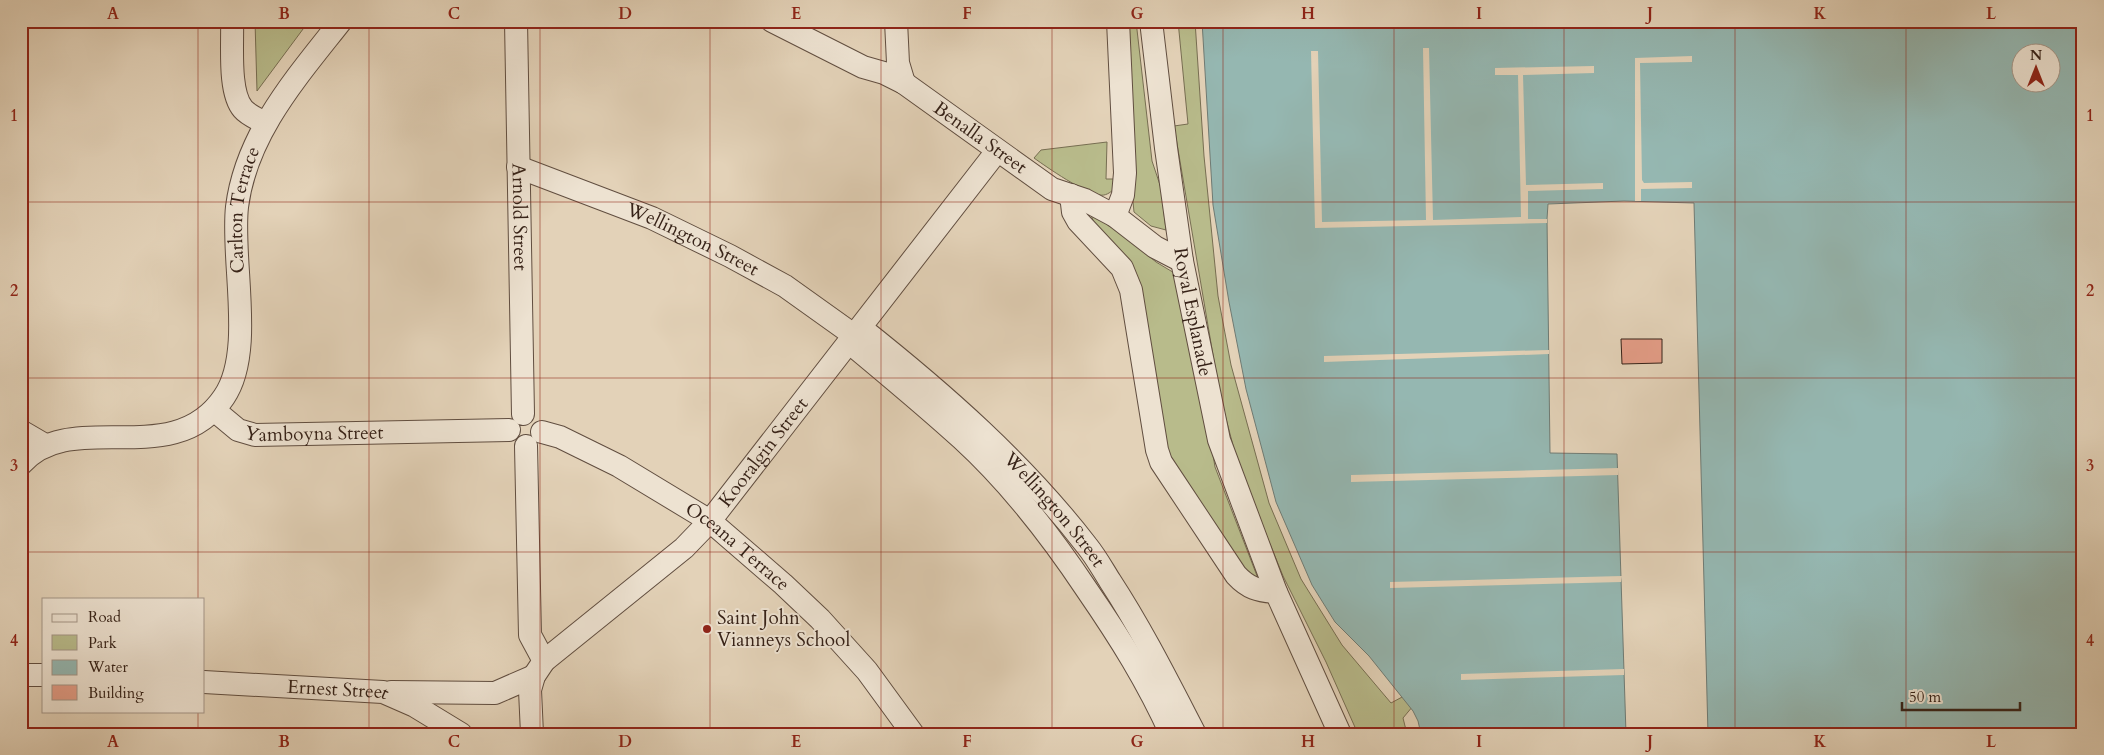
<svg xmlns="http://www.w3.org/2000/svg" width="2104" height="755" viewBox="0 0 2104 755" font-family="Cardo,serif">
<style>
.green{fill:#b8bb8b;stroke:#776e52}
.water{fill:#95b7b1;stroke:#6f7b74;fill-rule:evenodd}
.pier{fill:#e3d2b8}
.building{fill:#e49d87;stroke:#362218}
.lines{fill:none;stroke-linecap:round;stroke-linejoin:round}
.minor-casing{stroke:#614e40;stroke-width:24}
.minor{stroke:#ede2d1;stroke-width:22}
.grid{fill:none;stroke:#8f2418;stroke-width:1;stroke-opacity:0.55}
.poi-dot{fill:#8f2418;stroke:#ede2d1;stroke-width:2}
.labels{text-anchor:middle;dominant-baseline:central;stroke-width:4;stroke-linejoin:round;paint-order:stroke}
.street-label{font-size:19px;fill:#362218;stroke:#ede2d1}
.poi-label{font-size:19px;fill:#362218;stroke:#ede2d1;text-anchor:start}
.neatline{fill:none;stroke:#8f2418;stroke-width:2}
.grid-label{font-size:16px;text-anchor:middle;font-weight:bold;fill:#8f2418}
</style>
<rect width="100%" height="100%" fill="#e3d2b8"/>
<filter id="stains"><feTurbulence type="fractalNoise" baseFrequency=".004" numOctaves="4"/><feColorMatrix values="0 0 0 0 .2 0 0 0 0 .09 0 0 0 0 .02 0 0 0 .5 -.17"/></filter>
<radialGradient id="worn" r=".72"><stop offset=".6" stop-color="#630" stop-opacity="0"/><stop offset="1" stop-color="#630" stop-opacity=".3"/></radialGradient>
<path class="green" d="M255 21H309L257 91Z
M1124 21H1136L1152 161 1161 188 1166 230 1151 226 1134 212 1125 120Z
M1178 21H1195L1204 156 1218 296 1231 365 1269 503 1301 579 1342 645 1391 703 1404 696 1413 706 1403 718 1407 734H1358L1326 662 1283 576 1239 468 1220 396 1174 126 1188 124Z
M1107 142 1106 179H1117L1114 189C1110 193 1105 196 1100 195 1084 193 1048 168 1034 158L1041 150Z
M1098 214 1156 262 1176 274 1201 382 1215 467 1259 581 1255 583 1166 455 1133 275 1094 223 1091 215Z"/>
<path class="water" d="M1202 21H2083V734H1708L1694 203 1624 201 1548 204 1547 219 1550 453 1617 454 1626 734H1421L1418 721 1413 711 1369 656 1335 622 1312 585 1276 502 1246 389 1229 302 1213 205ZM2022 52H2052V82H2022Z"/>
<path class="pier" d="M1423 48H1429L1433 220 1521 217 1518 75H1495V68L1594 66V73L1523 75 1526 185 1603 183V189L1528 191V219H1547V223L1315 228 1311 51H1318L1322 222 1426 220Z
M1692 56V62L1640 63 1642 180 1644 183 1692 182V188L1641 189V201H1635V58Z
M1549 350V354L1324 362V356Z
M1618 468V475L1351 482V475Z
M1622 576 1621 582 1390 588V582Z
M1624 669V675L1461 680V674Z"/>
<path class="building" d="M1621 339H1662V363L1622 364Z"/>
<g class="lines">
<defs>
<g id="minor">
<path d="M232 21C233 43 228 92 243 109 248 115 258 119 265 123"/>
<path id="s1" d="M516 21 523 414"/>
<path id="s2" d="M772 21 863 67 884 73 904 83 1052 189 1085 200 1115 216 1155 247 1182 261"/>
<path d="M896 21 898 63 904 83"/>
<path id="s3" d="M1151 21 1166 148 1182 261 1219 440 1276 592 1340 734"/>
<path id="s4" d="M518 167 652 218 730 256 785 286 855 336"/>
<path d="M1071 195 1073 212 1078 221 1122 268 1131 290 1157 450 1161 462 1236 575C1248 588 1258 591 1276 592"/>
<path d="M1115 216 1123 195 1125 173 1118 21"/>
<path id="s5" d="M861 328C943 393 1023 463 1087 546 1096 557 1103 570 1110 581 1142 630 1168 682 1195 734"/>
<path d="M850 343C887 374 926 406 962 439 1010 483 1051 536 1087 590 1120 638 1147 681 1171 734"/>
<path id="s6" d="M214 410 238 430 255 435 509 430"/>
<path d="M21 431 45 445"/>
<path id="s7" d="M542 432 560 437 619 466 710 521 783 584 820 619 867 671 913 734"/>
<path d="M526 446 530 635 544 661"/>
<path id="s8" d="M21 464C72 406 173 473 224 397 255 352 231 261 237 207 246 134 297 77 341 21"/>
<path d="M21 675H44"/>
<path id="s9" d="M204 682 383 692 415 706 461 734"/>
<path d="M391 692 495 693 534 676"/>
<path id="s10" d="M532 734 530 690 534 676 544 661 684 548 710 521 997 151"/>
</g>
</defs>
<use href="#minor" class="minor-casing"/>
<use href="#minor" class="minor"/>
</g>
<path class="grid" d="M198 21V599M369 21V734M540 21V734M710 21V734M881 21V734M1052 21V734M1223 21V734M1394 21V734M1564 21V734M1735 21V734M1906 21V734M21 202H2083M21 378H2083M21 552H2083M198 711V734"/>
<circle class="poi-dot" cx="707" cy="629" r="5"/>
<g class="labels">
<g class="street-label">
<text stroke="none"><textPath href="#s2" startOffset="240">Benalla Street</textPath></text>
<text stroke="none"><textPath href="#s8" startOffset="414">Carlton Terrace</textPath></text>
<text stroke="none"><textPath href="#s1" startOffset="196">Arnold Street</textPath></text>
<text stroke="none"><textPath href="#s4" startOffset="189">Wellington Street</textPath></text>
<text stroke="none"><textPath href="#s3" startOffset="294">Royal Esplanade</textPath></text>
<text stroke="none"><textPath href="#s6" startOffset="108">Yamboyna Street</textPath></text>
<text stroke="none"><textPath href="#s10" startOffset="381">Kooralgin Street</textPath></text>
<text stroke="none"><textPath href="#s5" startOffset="266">Wellington Street</textPath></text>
<text stroke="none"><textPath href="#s7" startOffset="228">Oceana Terrace</textPath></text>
<text stroke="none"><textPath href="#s9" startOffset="134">Ernest Street</textPath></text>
</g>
<g class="poi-label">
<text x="717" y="618">Saint John<tspan x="717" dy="22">Vianneys School</tspan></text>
</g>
</g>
<rect width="2104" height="755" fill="none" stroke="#e3d2b8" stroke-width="55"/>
<rect x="42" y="598" width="162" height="115" fill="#ede2d1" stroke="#a49587"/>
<rect x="52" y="614" width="25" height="8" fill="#ede2d1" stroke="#a49587"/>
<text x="88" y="622" font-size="15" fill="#362218">Road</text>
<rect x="52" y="635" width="25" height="15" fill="#b8bb8b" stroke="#a49587"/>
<text x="88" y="648" font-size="15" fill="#362218">Park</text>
<rect x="52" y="660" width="25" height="15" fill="#95b7b1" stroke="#a49587"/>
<text x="88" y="672" font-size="15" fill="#362218">Water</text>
<rect x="52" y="685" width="25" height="15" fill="#e49d87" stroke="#a49587"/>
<text x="88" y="698" font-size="15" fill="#362218">Building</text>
<g transform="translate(2036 68)"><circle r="24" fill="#ede2d1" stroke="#a49587"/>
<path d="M0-4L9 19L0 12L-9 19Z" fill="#8f2418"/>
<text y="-8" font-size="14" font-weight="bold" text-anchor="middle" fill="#362218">N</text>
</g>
<path d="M1902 702v8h118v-8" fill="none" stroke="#362218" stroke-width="2.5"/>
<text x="1909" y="702" font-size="15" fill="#362218" stroke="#ede2d1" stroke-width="4" paint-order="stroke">50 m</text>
<rect x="28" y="28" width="2048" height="700" class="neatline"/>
<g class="grid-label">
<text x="113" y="19">A</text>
<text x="284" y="19">B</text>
<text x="454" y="19">C</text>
<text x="625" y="19">D</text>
<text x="796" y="19">E</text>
<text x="967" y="19">F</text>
<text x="1137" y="19">G</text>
<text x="1308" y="19">H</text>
<text x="1479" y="19">I</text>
<text x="1650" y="19">J</text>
<text x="1820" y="19">K</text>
<text x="1991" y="19">L</text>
<text x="14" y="121">1</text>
<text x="2090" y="121">1</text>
<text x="14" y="296">2</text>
<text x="2090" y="296">2</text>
<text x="14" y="471">3</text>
<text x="2090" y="471">3</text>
<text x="14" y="646">4</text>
<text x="2090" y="646">4</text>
<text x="113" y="747">A</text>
<text x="284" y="747">B</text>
<text x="454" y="747">C</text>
<text x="625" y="747">D</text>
<text x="796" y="747">E</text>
<text x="967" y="747">F</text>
<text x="1137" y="747">G</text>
<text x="1308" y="747">H</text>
<text x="1479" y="747">I</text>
<text x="1650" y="747">J</text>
<text x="1820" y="747">K</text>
<text x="1991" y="747">L</text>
</g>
<rect width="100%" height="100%" filter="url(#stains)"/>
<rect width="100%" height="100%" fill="url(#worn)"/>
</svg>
